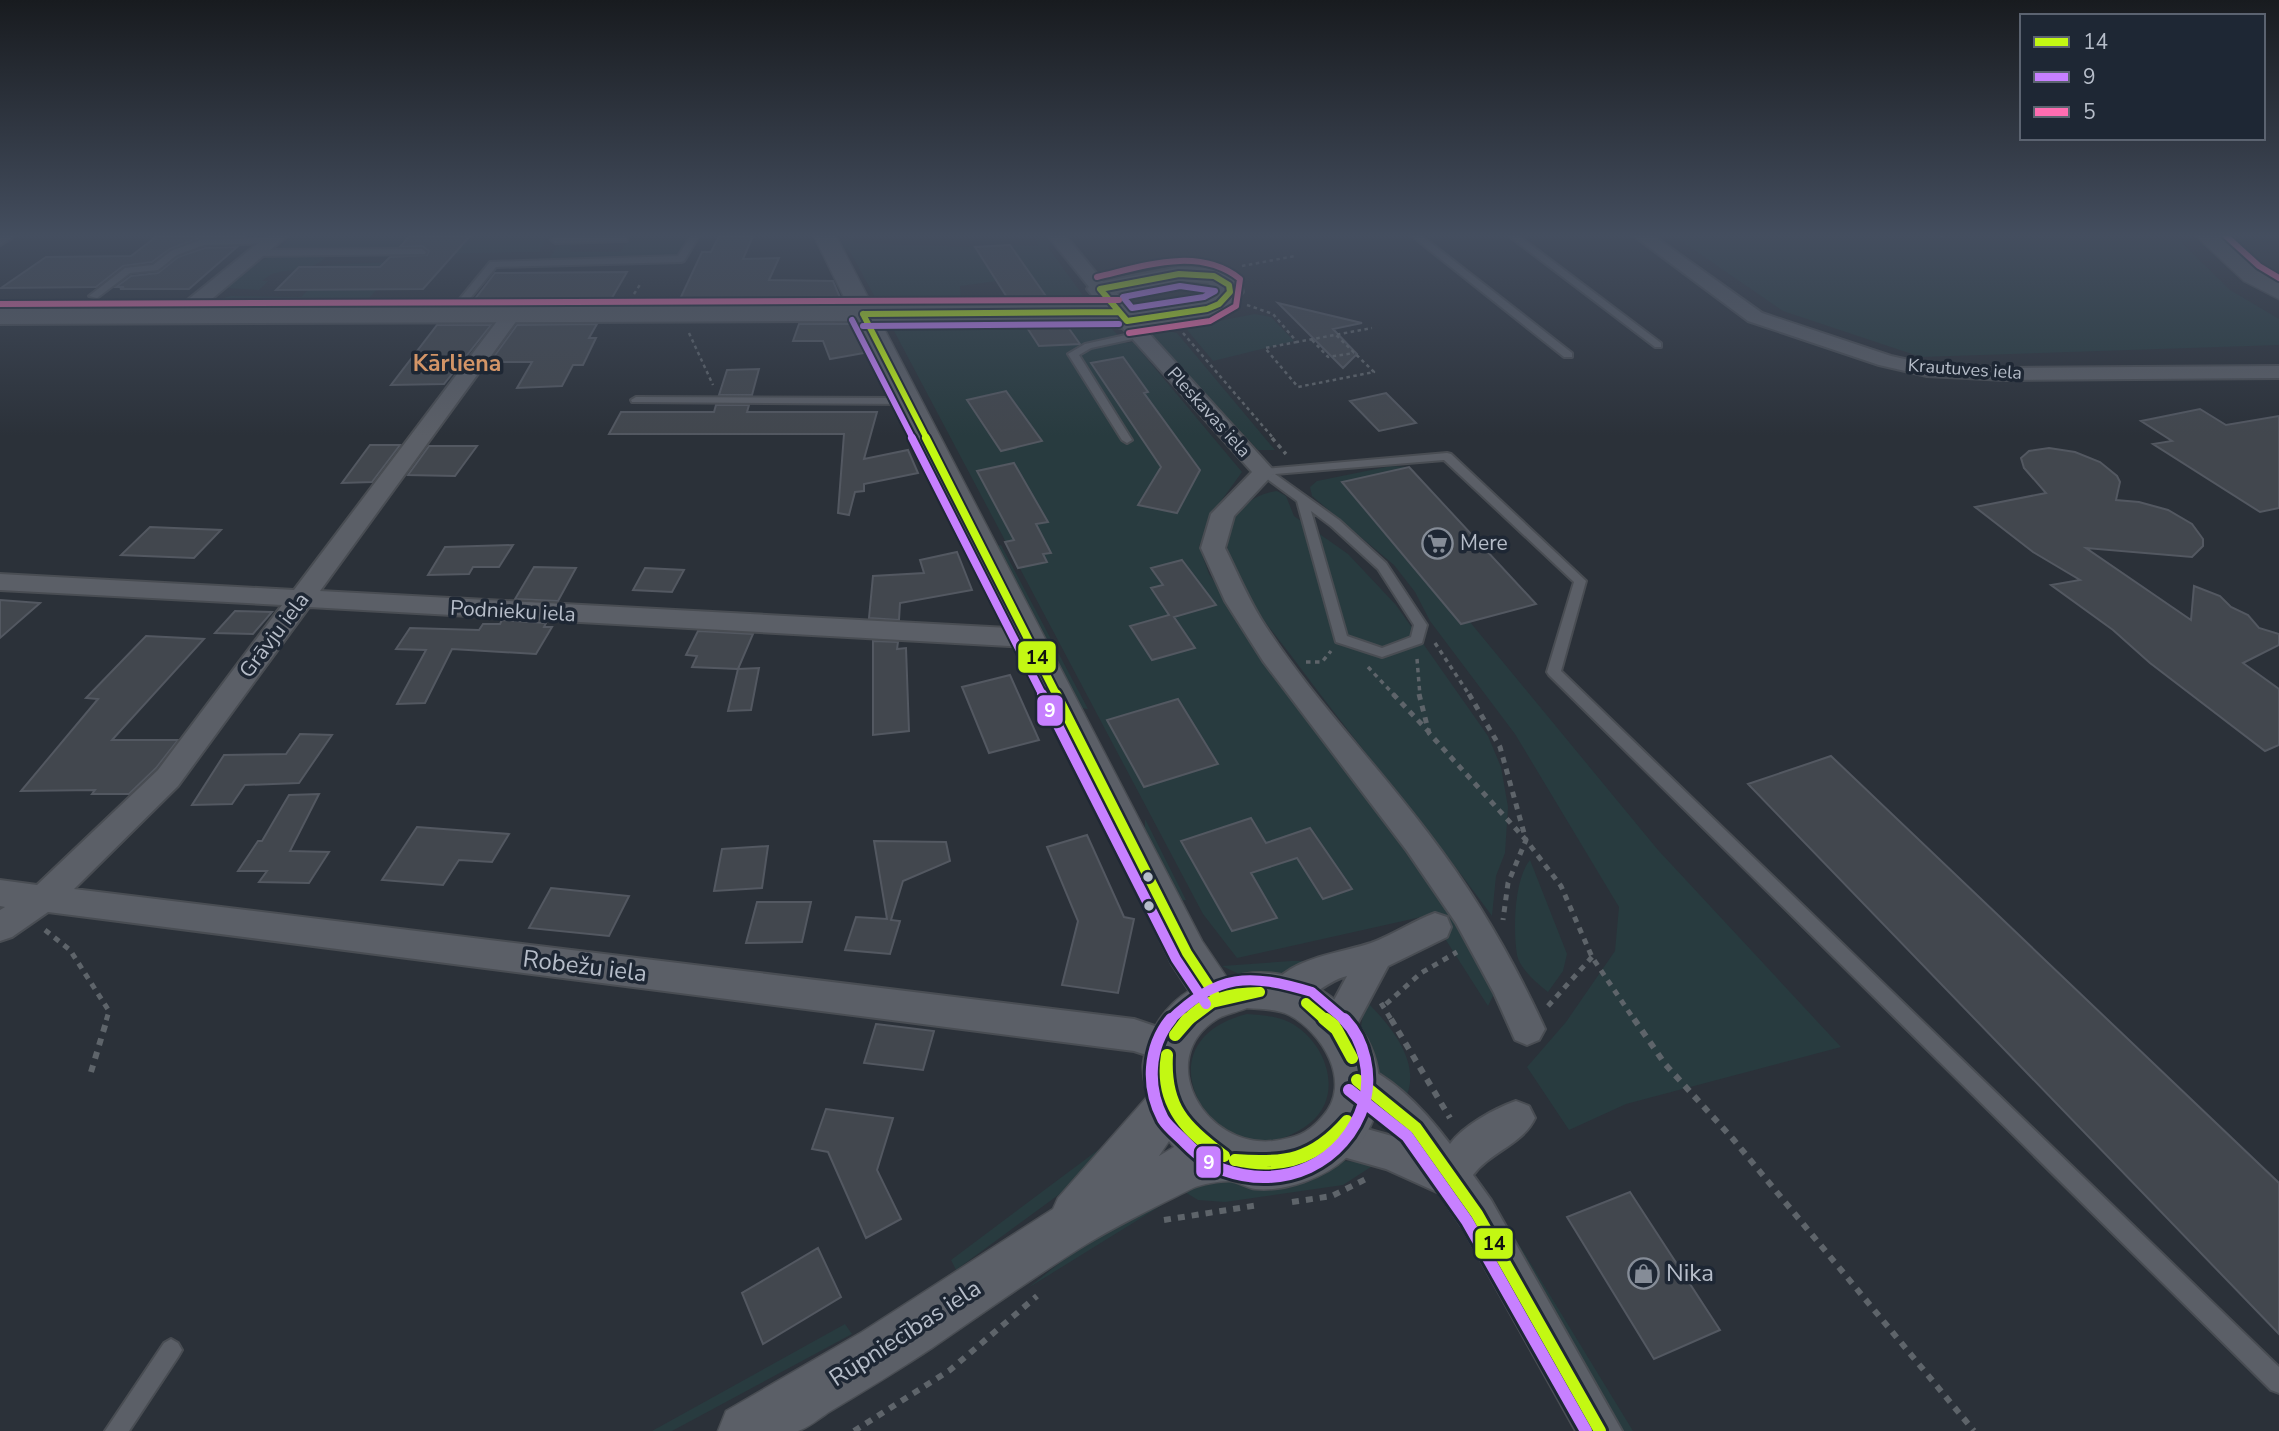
<svg xmlns="http://www.w3.org/2000/svg" width="2279" height="1431" viewBox="0 0 2279 1431" font-family="'Nunito Sans',sans-serif">
<style>
.green{fill:#283b3f}
.building{fill:#42474e;stroke:#535861;stroke-width:2}
.lines{fill:none;stroke-linecap:round;stroke-linejoin:round}
.service-casing{stroke:#494d53;stroke-width:4}
.minor-casing{stroke:#494d53;stroke-width:4}
.tertiary-casing{stroke:#494d53;stroke-width:3}
.secondary-casing{stroke:#494d53;stroke-width:4}
.path-far3{stroke:#5e646a;stroke-width:2.5;stroke-dasharray:3.5 3.5;stroke-linecap:butt}
.path-far2{stroke:#5e646a;stroke-width:3.5;stroke-dasharray:4.5 4.5;stroke-linecap:butt}
.path-far1{stroke:#5e646a;stroke-width:5;stroke-dasharray:6 6;stroke-linecap:butt}
.path{stroke:#5e646a;stroke-width:6;stroke-dasharray:7 7;stroke-linecap:butt}
.service{fill:#5b5f67;fill-rule:evenodd}
.minor{fill:#5b5f67;fill-rule:evenodd}
.tertiary{fill:#5b5f67;fill-rule:evenodd}
.secondary{fill:#5a5e65;fill-rule:evenodd}
.bus-1-far3-casing{stroke:#1e2734;stroke-width:10}
.bus-1-far2-casing{stroke:#1e2734;stroke-width:12}
.bus-1-far1-casing{stroke:#1e2734;stroke-width:15}
.bus-1-casing{stroke:#1e2734;stroke-width:18}
.bus-2-far3-casing{stroke:#1e2734;stroke-width:10}
.bus-2-far2-casing{stroke:#1e2734;stroke-width:12}
.bus-2-far1-casing{stroke:#1e2734;stroke-width:15}
.bus-2-casing{stroke:#1e2734;stroke-width:18}
.bus-3-casing{stroke:#1e2734;stroke-width:10}
.bus-1-far3{stroke:#c3f813;stroke-width:6}
.bus-1-far2{stroke:#c3f813;stroke-width:8}
.bus-1-far1{stroke:#c3f813;stroke-width:10}
.bus-1{stroke:#c3f813;stroke-width:12}
.bus-2-far3{stroke:#c780ff;stroke-width:6}
.bus-2-far2{stroke:#c780ff;stroke-width:8}
.bus-2-far1{stroke:#c780ff;stroke-width:10}
.bus-2{stroke:#c780ff;stroke-width:12}
.bus-3{stroke:#ff6db1;stroke-width:6}
.bus-dot{fill:#b6bdc9;stroke:#1e2734;stroke-width:2.5}
.labels{text-anchor:middle;dominant-baseline:central;stroke-width:7;stroke-linejoin:round;paint-order:stroke}
.far-street-label{font-size:18px;fill:#b6bdc9;stroke:#1e2734}
.poi-label{font-size:21px;fill:#b6bdc9;stroke:#1e2734;text-anchor:start}
.street-label{font-size:21px;fill:#b6bdc9;stroke:#1e2734}
.far-district-label{font-size:23px;font-weight:bold;fill:#d39567;stroke:#1e2734}
.near-street-label{font-size:24px;fill:#b6bdc9;stroke:#1e2734}
.near-poi-label{font-size:24px;fill:#b6bdc9;stroke:#1e2734;text-anchor:start}
.line-badge{stroke:#1e2734;stroke-width:2.5}
.badge-label{font-size:19px;text-anchor:middle;font-weight:bold;fill:#fff}
.pale-badge-label{font-size:19px;text-anchor:middle;font-weight:bold;fill:#111}
</style>
<rect width="100%" height="100%" fill="#2b3139"/>
<path class="green" d="M292 236H548L539 252 408 254 364 304H220L226 297 231 296 301 297 308 290H343L352 281 324 267 327 265 397 262 410 251 404 248 292 251 280 248Z
M631 236H690L678 255 672 256 550 258C555 249 559 241 571 244L570 252H620Z
M1674 236H2129L2178 239 2230 290 2279 319V345L1921 357 1783 311Z
M852 237 854 243 975 247 997 281 960 286 961 303 884 305 876 299 849 250 837 248V240Z
M1034 237H1050L1054 241 1048 247 1084 297 1071 303H1051L1010 245 1038 246Z
M276 255H319L325 258C306 276 280 264 262 281H268L259 290 226 288 260 261Z
M1255 314 1271 317 1294 341 1213 361 1188 331V328L1192 326Z
M905 323 1094 324 1111 328 1126 343 1133 342 1242 472 1221 501 1199 546 1209 574 1264 654 1454 903 1495 992 1488 1006 1430 915 1237 958 1203 914 893 329Z
M1168 331 1177 333 1275 450H1258L1150 334Z
M1391 466 1409 467 1342 483 1461 623 1470 622 1658 850 1841 1047 1626 1104 1569 1130 1527 1067 1566 1022 1615 951 1619 907 1515 734 1430 621 1415 592 1394 565 1312 496 1310 487 1317 481Z
M1277 491 1286 496 1294 516 1348 554 1396 605 1488 736 1501 767 1508 807 1505 853 1496 876 1492 916C1428 828 1357 745 1293 658 1274 633 1237 589 1229 560 1221 526 1243 495 1277 491Z
M1001 545 1088 709 1079 708 997 546Z
M1145 819 1186 900 1179 901 1145 838Z
M1530 860 1567 954 1563 971 1548 992C1537 983 1520 969 1517 955 1513 930 1514 879 1530 860Z
M1291 961H1307L1313 965C1274 984 1262 986 1222 966Z
M1367 1002C1392 1027 1424 1066 1404 1101 1372 1073 1350 1047 1367 1002Z
M1247 1014C1262 1015 1276 1016 1289 1022 1325 1040 1346 1094 1310 1123 1226 1191 1126 1044 1247 1014Z
M1106 1144 1087 1174 956 1270 951 1260Z
M1344 1161 1377 1163 1343 1185 1225 1202 1198 1200 1180 1189 1205 1179 1314 1174Z
M1482 1184 1633 1431H1623L1477 1189Z
M1161 1198 1162 1205 1028 1288 1072 1253Z
M845 1324 852 1334 672 1431H652Z"/>
<path class="building" d="M157 236H245L199 238 170 249 152 262 123 266 96 287 1 288 46 257 131 256Z
M410 236H470L423 289 276 290 299 267H380L390 257 427 255 429 251 422 246 400 247Z
M719 236H753L743 259 779 258 769 280 833 281 842 302 702 303 705 298 680 299 702 252H711Z
M1010 245 1050 302H1010L975 247Z
M237 247 189 289H120L124 287H116L131 276 158 273 178 257 205 248Z
M627 272 609 303 471 304 495 273Z
M1278 303 1362 323 1333 329 1357 354 1343 368Z
M1024 323H1065L1080 344 1039 346Z
M597 324 589 338H596L583 365H573L562 386 517 388 532 362H490L517 325Z
M799 324H852L864 353 830 359 823 341H793Z
M437 325H491L444 384 391 385Z
M1123 357 1148 392 1144 393 1200 470 1177 513 1138 505 1161 467 1091 363Z
M759 369 752 395H719L727 370Z
M1006 391 1042 441 1001 451 967 400Z
M1386 393 1416 423 1379 431 1350 401Z
M716 405H749L747 412H877L864 459 908 450 918 473 864 484V491L855 492 849 515 838 513 844 434H609L621 412H714Z
M2200 409 2226 425 2279 416V508L2260 512 2153 444 2172 441 2141 421Z
M370 445H400L372 482 342 483Z
M429 446H477L455 476 408 475Z
M2049 448 2075 452 2100 462 2117 476 2120 482 2116 500 2139 502 2168 510 2192 524 2203 539V546L2192 557 2086 548 2191 620 2194 586 2220 596 2231 607 2248 615 2259 628 2279 634V645L2243 663 2279 689V745L2265 751 2150 663 2113 630 2051 585 2080 580 2033 552 1975 507 2046 493 2024 468 2021 458 2029 451Z
M1014 463 1048 522 1036 524 1051 553 1043 554 1047 562 1018 568 1005 542 1014 540 977 471Z
M1409 467 1536 604 1461 624 1342 482Z
M150 527 221 530 194 558 121 555Z
M513 545 499 567H473L469 574 428 575 445 547Z
M957 552 972 590 900 603 899 620 869 618 873 576 924 573 920 560Z
M1182 560 1216 605 1174 617 1195 648 1152 660 1130 626 1169 615 1151 588 1163 585 1151 568Z
M534 567 576 568 558 601 515 599Z
M645 568 684 570 672 592 633 590Z
M0 600 40 603 0 638Z
M235 611 272 612 253 634 215 633Z
M502 620 546 623 544 627H552L536 654 452 649 425 703 397 704 426 650 396 649 410 628 479 630 483 624H500Z
M698 631 753 634 738 669 759 668 751 710 728 711 738 669 692 667 697 656 686 655Z
M146 636 204 639 112 740H178L156 768 129 794H92L95 790 21 791 98 699 86 698Z
M873 641 898 642 897 649 906 648 909 731 873 735Z
M1010 675 1039 740 989 753 962 687Z
M1178 699 1218 764 1144 787 1107 720Z
M300 734 332 735 299 783 245 785 232 804 192 805 224 755 286 754Z
M1831 756 2279 1183V1334L1748 784Z
M319 794 290 851 329 852 309 883 259 882 267 871H238L258 841H262L289 795Z
M1251 818 1266 843 1310 828 1352 889 1323 899 1297 858 1251 873 1277 918 1232 931 1181 841Z
M417 827 509 834 492 862 459 860 443 885 382 880Z
M1087 835 1124 917 1134 919 1118 993 1062 985 1078 921 1047 847Z
M874 841 946 842 950 861 903 881 891 920 900 921 890 954 845 950 856 917 887 919Z
M768 846 762 888 714 891 722 849Z
M551 888 629 896 609 936 529 928Z
M757 902H811L802 942 746 943Z
M876 1024 934 1031 923 1070 864 1063Z
M826 1109 893 1118 877 1170 901 1219 866 1238 828 1152 812 1149Z
M1630 1192 1720 1330 1654 1359 1567 1217Z
M818 1248 841 1297 763 1344 742 1293Z"/>
<g class="lines">
<defs>
<path id="service" d="M624 236 627 237V241L555 243 551 240 555 237Z
M691 236H699L684 261 681 262 496 267 457 314 449 312 490 262 678 256Z
M1412 236H1422L1572 353V357H1564Z
M1509 236H1519L1661 343V347H1655Z
M272 238 275 239V243L204 245 177 255 158 270 130 273 97 298 89 296 125 268 153 265 171 251 200 240Z
M422 249 426 252 425 254 256 256 252 253 256 250Z
M1139 332 1142 333V337L1091 348 1079 355 1132 440 1127 443 1122 440 1068 354 1085 344Z
M636 397 907 398 912 401 907 404 632 402 631 400Z
M1447 453 1451 454 1586 581 1561 671 2279 1367V1393L2271 1390 1549 675 1547 672 1574 582 1444 460 1275 474 1339 520 1386 563 1427 625 1422 643 1382 657 1336 642 1297 501 1258 472 1264 469ZM1311 511 1331 526 1378 569 1414 625 1411 637 1382 648 1347 636Z
M171 1339 178 1343 182 1350 178 1357 129 1431H105L164 1343Z"/>
<path id="minor" d="M0 236H15L0 245Z
M267 236H287L189 318H175L173 314 175 310Z
M1048 236H1066L1106 285 1109 289 1106 293H1094Z
M1634 236H1654L1762 313 1891 356 1927 364 2006 368 2279 366V378L2006 380 1927 376 1879 365 1748 321Z
M514 306 523 312 320 591 1027 629 1036 632 1040 638 1036 644 1027 647 309 607 178 786 74 889 1134 1019 1181 1035 1186 1046 1181 1057 1168 1062 1134 1051 48 912 12 937 0 941V910L5 907 0 906V880L37 885 158 770 282 605 0 590V574L294 590 507 308Z
M1127 315 1134 317 1275 472 1234 516 1225 548C1237 572 1247 596 1261 619 1309 695 1374 761 1428 833 1475 894 1513 959 1545 1029L1539 1040 1527 1045 1515 1040 1494 993 1456 923 1407 851 1263 661 1225 601 1201 548 1211 514 1252 472 1120 325 1117 321 1120 317Z
M1435 913 1447 917 1451 927 1447 937 1388 966 1349 1039 1337 1044 1325 1039 1319 1028 1347 976C1320 982 1300 1015 1272 1004L1267 994C1284 958 1338 954 1371 943 1393 935 1413 921 1435 913Z
M1357 1063C1394 1077 1427 1113 1450 1144 1464 1125 1494 1109 1516 1101L1529 1106 1535 1118C1523 1144 1490 1152 1473 1175L1491 1200 1622 1431H1576L1463 1228 1439 1193 1386 1169 1322 1151 1316 1138 1322 1125 1335 1120 1399 1138 1344 1092 1339 1080 1344 1068Z"/>
<path id="tertiary" d="M814 236H836L1202 941 1227 978C1329 944 1434 1076 1347 1157 1325 1178 1285 1192 1255 1189 1246 1188 1238 1181 1229 1181 1220 1181 1202 1184 1193 1188 1155 1207 1113 1227 1077 1250 1028 1281 980 1315 932 1348 899 1370 864 1391 829 1412 820 1418 808 1428 798 1431 780 1431 738 1431 718 1431L726 1411 862 1332 1053 1209 1058 1198 1147 1097C1146 1087 1142 1074 1143 1064 1146 1035 1164 1006 1189 991L1172 965ZM1247 1008C1260 1009 1277 1009 1289 1015 1322 1032 1353 1082 1323 1116 1308 1134 1295 1138 1273 1141 1205 1148 1153 1059 1217 1019 1225 1014 1238 1012 1247 1008ZM1169 1141 1174 1147 1159 1156Z
M2196 236H2220L2260 271 2279 282V299L2244 281Z"/>
<path id="secondary" d="M1179 267C1200 268 1238 265 1243 292L1228 309 1216 314 1127 329 1118 327 1112 320 0 324V308L1099 304 1087 289 1091 284ZM1179 281 1208 283 1217 291 1201 302 1133 312 1117 293Z"/>
</defs>
<use href="#service" class="service-casing"/>
<use href="#minor" class="minor-casing"/>
<use href="#tertiary" class="tertiary-casing"/>
<use href="#secondary" class="secondary-casing"/>
<path class="path-far3" d="M1941 236H1947
M1242 266 1295 256
M634 294 641 283
M1247 305 1273 314 1297 342 1372 328
M689 333 713 385
M1183 333 1274 439
M1312 340 1328 357 1354 353
M1297 342 1265 348 1298 387 1374 372 1336 335"/>
<path class="path-far2" d="M1272 438 1286 454
M1435 643 1470 696
M1417 659 1420 696
M1306 662H1322L1331 651
M1368 667 1395 696"/>
<path class="path-far1" d="M1393 694 1429 732
M1419 694 1429 733 1526 840 1561 886 1592 957 1635 1021
M1469 694 1500 747 1526 840 1508 883 1503 920
M45 930 70 950 109 1011 106 1021
M1381 1003 1392 1021
M1386 1004 1421 973 1457 952
M1548 1006 1592 957"/>
<path class="path" d="M1391 1019 1450 1118
M1634 1019 1665 1064 1733 1139 1974 1431
M91 1072 107 1019
M1292 1202 1332 1196 1368 1178
M1164 1220 1259 1205
M854 1431 950 1370 1037 1296"/>
<use href="#service" class="service"/>
<use href="#minor" class="minor"/>
<use href="#tertiary" class="tertiary"/>
<use href="#secondary" class="secondary"/>
<defs>
<path id="bus-1-far3" d="M1179 274 1214 276 1229 285 1230 292 1219 304 1207 309 1127 321 1100 289Z
M863 314 927 439
M863 314 1119 312"/>
<path id="bus-1-far2" d="M926 438 1057 696"/>
<path id="bus-1-far1" d="M1056 694 1187 953 1216 997
M1306 1003 1328 1021
M1306 1003 1326 1021
M1185 1021C1205 998 1231 992 1260 992
M1188 1021 1212 1003 1260 992"/>
<path id="bus-1" d="M1324 1019 1337 1030 1352 1058
M1326 1019 1334 1025 1352 1058
M1175 1035 1187 1019
M1175 1035 1189 1019
M1167 1055C1164 1106 1184 1127 1224 1156
M1167 1055C1159 1102 1185 1133 1224 1156
M1357 1080 1416 1128 1477 1214 1600 1431
M1235 1160C1285 1164 1313 1160 1347 1121
M1235 1160C1281 1170 1319 1159 1347 1121"/>
<path id="bus-2-far3" d="M1180 286 1215 291 1204 297 1132 308 1123 297Z
M852 320 913 439
M863 326 1119 324"/>
<path id="bus-2-far2" d="M912 438 1043 696"/>
<path id="bus-2-far1" d="M1042 694 1176 959 1206 1004
M1313 993 1346 1021
M1169 1021C1219 973 1248 973 1312 992"/>
<path id="bus-2" d="M1171 1019C1148 1047 1146 1087 1163 1119 1168 1127 1178 1135 1185 1142 1196 1153 1209 1165 1224 1170 1283 1191 1345 1164 1364 1103 1372 1076 1365 1040 1344 1019
M1349 1090 1407 1136 1467 1221 1586 1431"/>
<path id="bus-3" d="M2226 236 2259 266 2279 278
M1097 277C1144 266 1199 246 1240 279L1236 306 1210 321 1129 333
M0 304 1119 300"/>
</defs>
<use href="#bus-1-far3" class="bus-1-far3-casing"/>
<use href="#bus-1-far2" class="bus-1-far2-casing"/>
<use href="#bus-1-far1" class="bus-1-far1-casing"/>
<use href="#bus-1" class="bus-1-casing"/>
<use href="#bus-2-far3" class="bus-2-far3-casing"/>
<use href="#bus-2-far2" class="bus-2-far2-casing"/>
<use href="#bus-2-far1" class="bus-2-far1-casing"/>
<use href="#bus-2" class="bus-2-casing"/>
<use href="#bus-3" class="bus-3-casing"/>
<use href="#bus-1-far3" class="bus-1-far3"/>
<use href="#bus-1-far2" class="bus-1-far2"/>
<use href="#bus-1-far1" class="bus-1-far1"/>
<use href="#bus-1" class="bus-1"/>
<use href="#bus-2-far3" class="bus-2-far3"/>
<use href="#bus-2-far2" class="bus-2-far2"/>
<use href="#bus-2-far1" class="bus-2-far1"/>
<use href="#bus-2" class="bus-2"/>
<use href="#bus-3" class="bus-3"/>
</g>
<linearGradient id="sky" x2="0" y2="1"><stop stop-color="#181b1f"/><stop offset="0.54" stop-color="#444e5f"/><stop offset="1" stop-color="#444e5f" stop-opacity="0"/></linearGradient>
<rect width="2279" height="436" fill="url(#sky)"/>
<defs>
<symbol id="supermarket-ring" viewBox="-11 -11 22 22"><circle r="9.5" fill="#1e2734" stroke="#858c97" stroke-width="1.5"/><path d="M-6-5.5h2.5l.6 2H6L4.5 2H-2.5L-4.4-4H-6ZM-1.5 3.2a1.3 1.3 0 1 0 .1 0ZM3 3.2a1.3 1.3 0 1 0 .1 0Z" fill="#858c97"/></symbol>
<symbol id="shop-ring" viewBox="-11 -11 22 22"><circle r="9.5" fill="#1e2734" stroke="#858c97" stroke-width="1.5"/><path d="M-5-2.5h2.3a2.7 3.5 0 0 1 5.4 0H5L5.5 6h-11ZM-1.5-2.5h3a1.5 2.3 0 0 0-3 0Z" fill="#858c97"/></symbol>
</defs>
<g fill-rule="evenodd">
<use href="#supermarket-ring" x="1420" y="526" width="35" height="35"/>
<use href="#shop-ring" x="1626" y="1256" width="35" height="35"/>
</g>
<g class="bus-dot">
<circle cx="1148" cy="877" r="6"/>
<circle cx="1149" cy="906" r="6"/>
</g>
<g class="labels">
<g class="far-street-label">
<text transform="translate(1965 369) rotate(4)">Krautuves iela</text>
<text transform="translate(1209 412) rotate(48)">Pleskavas iela</text>
</g>
<g class="poi-label">
<text x="1460" y="543">Mere</text>
</g>
<g class="street-label">
<text transform="translate(513 611) rotate(3)">Podnieku iela</text>
<text transform="translate(274 635) rotate(-53)">Grāvju iela</text>
</g>
<g class="far-district-label">
<text x="457" y="363">Kārliena</text>
</g>
<g class="near-street-label">
<text transform="translate(585 966) rotate(7)">Robežu iela</text>
<text transform="translate(905 1333) rotate(-33)">Rūpniecības iela</text>
</g>
<g class="near-poi-label">
<text x="1666" y="1273">Nika</text>
</g>
</g>
<g class="line-badge">
<rect x="1017" y="640" width="40" height="34" rx="7" fill="#c3f813"/>
<rect x="1036" y="694" width="28" height="33" rx="7" fill="#c780ff"/>
<rect x="1195" y="1145" width="27" height="34" rx="7" fill="#c780ff"/>
<rect x="1474" y="1227" width="40" height="33" rx="7" fill="#c3f813"/>
</g>
<g class="badge-label">
<text x="1050" y="717">9</text>
<text x="1209" y="1169">9</text>
</g>
<g class="pale-badge-label">
<text x="1037" y="664">14</text>
<text x="1494" y="1250">14</text>
</g>
<rect x="2020" y="14" width="245" height="126" fill="#1e2734" stroke="#5b6370" stroke-width="2"/>
<rect x="2034" y="37" width="35" height="10" fill="#c3f813" stroke="#5b6370" stroke-width="2"/>
<text x="2083" y="49" font-size="21" fill="#b6bdc9">14</text>
<rect x="2034" y="72" width="35" height="10" fill="#c780ff" stroke="#5b6370" stroke-width="2"/>
<text x="2083" y="84" font-size="21" fill="#b6bdc9">9</text>
<rect x="2034" y="107" width="35" height="10" fill="#ff6db1" stroke="#5b6370" stroke-width="2"/>
<text x="2083" y="119" font-size="21" fill="#b6bdc9">5</text>
</svg>
